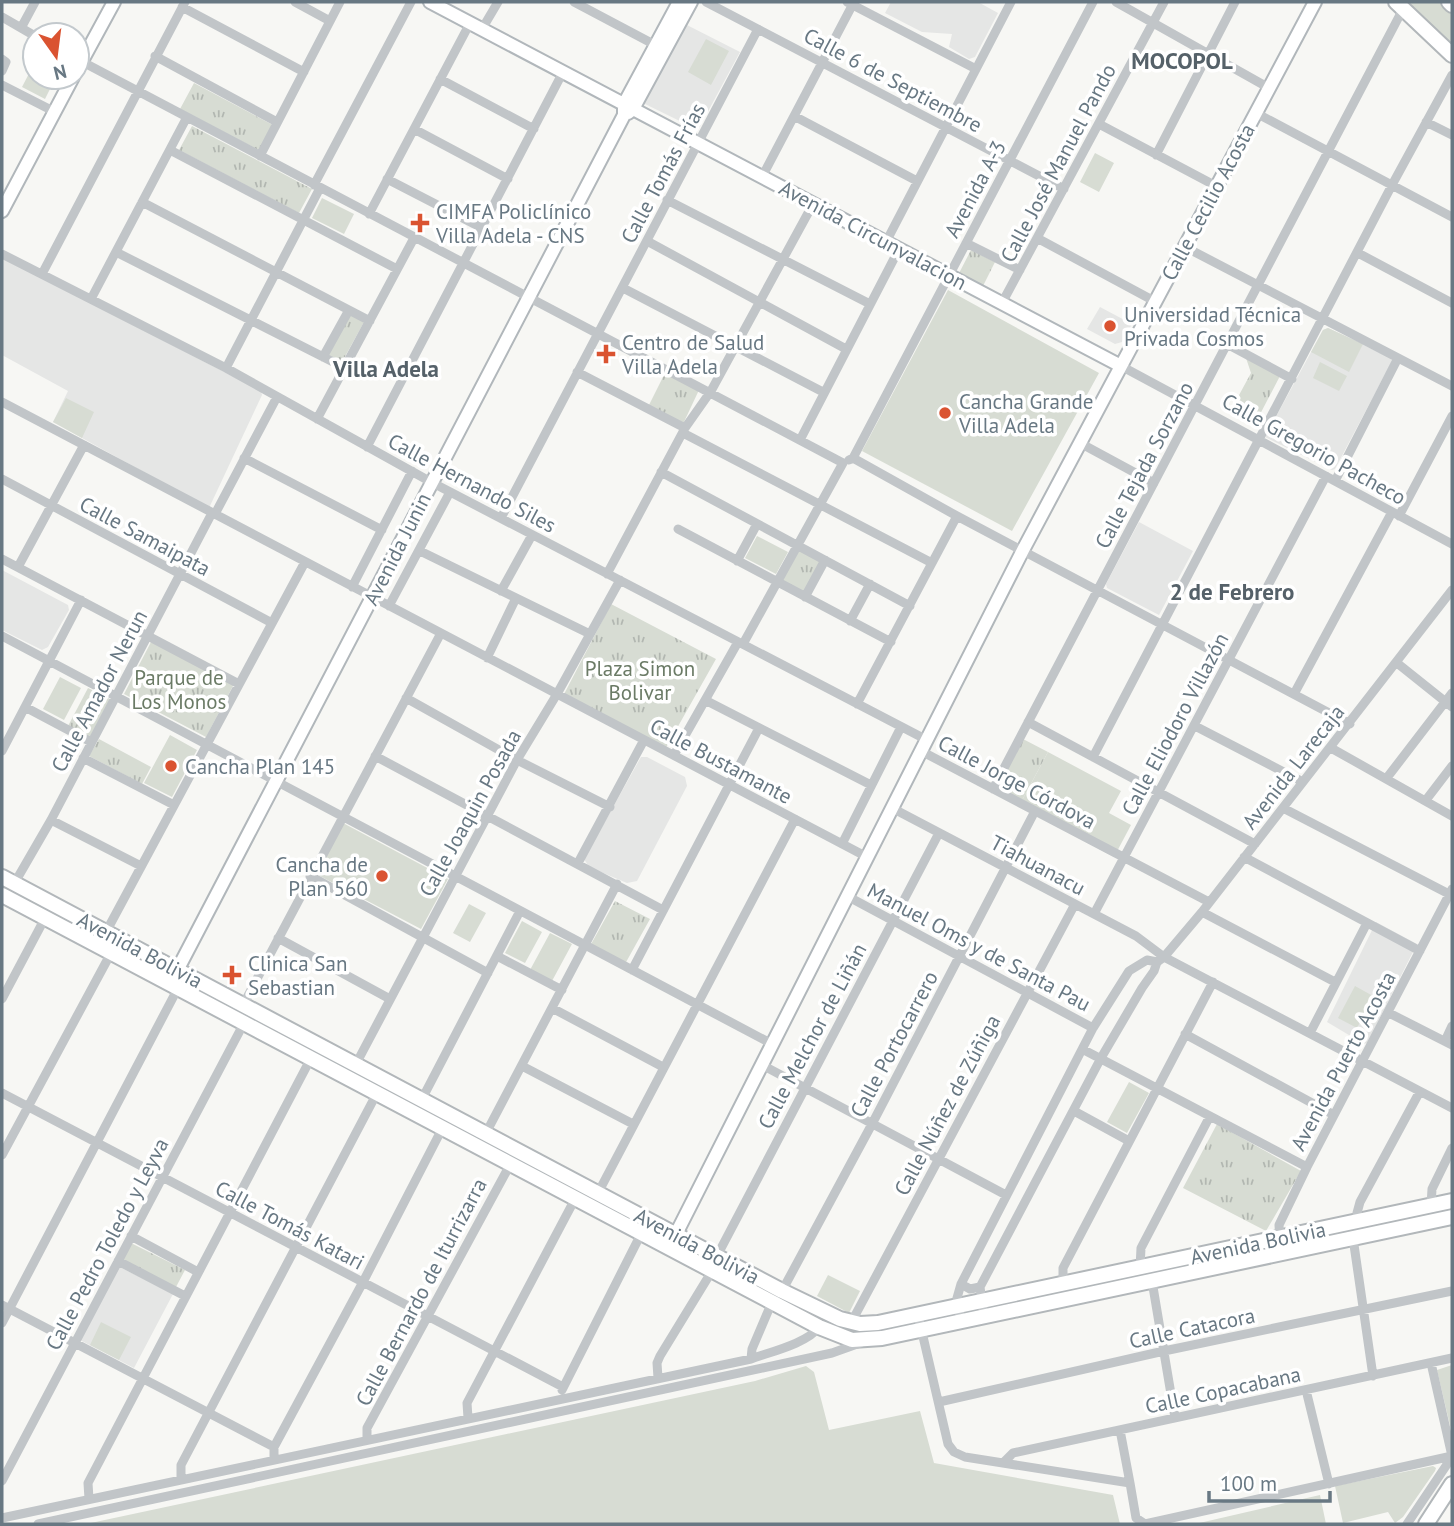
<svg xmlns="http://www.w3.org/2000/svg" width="1454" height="1526" viewBox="0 0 1454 1526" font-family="'PT Sans',sans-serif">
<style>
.built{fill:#e5e6e5}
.grass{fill:#d7dcd3}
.park{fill:url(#park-tufts)}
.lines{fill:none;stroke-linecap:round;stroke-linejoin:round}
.secondary-casing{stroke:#b1b7bb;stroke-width:16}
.primary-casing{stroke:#b2b7ba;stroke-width:18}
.street{stroke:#c1c5c8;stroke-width:9}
.secondary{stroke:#fff;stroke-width:12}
.primary{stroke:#fff;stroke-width:14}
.poi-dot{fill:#da5331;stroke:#fff;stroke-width:2.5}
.labels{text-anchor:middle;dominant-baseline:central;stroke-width:7;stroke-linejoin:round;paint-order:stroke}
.street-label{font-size:21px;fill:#687883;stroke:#fff}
.poi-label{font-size:21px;fill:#687883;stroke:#fff;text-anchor:start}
.park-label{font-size:21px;fill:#6b7b66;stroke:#fff}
.neighbourhood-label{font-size:23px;font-weight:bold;fill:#556169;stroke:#fff}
</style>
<defs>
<pattern id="park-tufts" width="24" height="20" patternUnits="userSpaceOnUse" patternTransform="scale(1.75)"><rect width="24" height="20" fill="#d7dcd3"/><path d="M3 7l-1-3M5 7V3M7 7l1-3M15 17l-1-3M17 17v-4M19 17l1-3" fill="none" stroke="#b2b7b1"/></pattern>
</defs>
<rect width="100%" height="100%" fill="#f7f7f4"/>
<path class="built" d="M891 2H978L998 13 975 57 969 59 949 47 952 34 922 32 885 13Z
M683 23 740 52 698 130 641 102Z
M2 257 261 391 262 395 209 508 53 422 68 391 2 355Z
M1100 307 1132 324 1122 342 1115 344 1087 329Z
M1328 328 1391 358 1392 361 1335 469 1332 470 1265 437 1323 330Z
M1139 522 1193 551 1159 615 1107 588 1106 584Z
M2 570 68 605 69 610 48 647 42 650 2 630Z
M641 757H647L685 777 687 786 637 881 627 883 589 867 584 859Z
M1376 922 1417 944 1367 1043 1364 1044 1327 1022Z
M118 1266 173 1294 134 1368 78 1339Z"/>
<path class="grass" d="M1402 2H1441L1452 12V48Z
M706 39 729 51 711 85 688 72Z
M35 62V77H56L45 99 22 87Z
M1095 153 1114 163 1099 192 1080 182Z
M322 198 354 214 344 234 312 218Z
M948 290 1099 373 1012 531 862 451Z
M1328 328 1363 344 1349 372 1311 352 1323 330Z
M1320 362 1347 376 1339 391 1313 378Z
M66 398 94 412 82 438 53 422Z
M757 536 788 552 776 574 745 558Z
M60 677 81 688 64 720 43 709Z
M170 735 197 750 172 797 144 783Z
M1048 752 1121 791 1109 813 1131 825 1114 857 1019 806Z
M343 823 448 879 421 929 316 874Z
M469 904 486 913 470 942 453 933Z
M522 921 542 932 525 963 505 953Z
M550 933 572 944 552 981 530 970Z
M1355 986 1373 996 1357 1028 1338 1018Z
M1129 1082 1149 1093 1127 1133 1107 1122Z
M828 1275 860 1291 849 1313 817 1296Z
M101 1322 131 1337 119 1360 90 1345Z
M1452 1365V1434L1437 1370Z
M806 1366 814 1372 829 1430 920 1411 934 1463 1113 1495 1120 1524H86L755 1381Z
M1433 1466 1436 1468 1435 1471 1403 1517 1395 1523 1388 1512 1343 1523 1335 1486Z
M1320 1495 1326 1524H1195Z"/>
<path class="park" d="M194 83 271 124 272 127 262 152 180 109Z
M192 126 312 189 299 213 179 150Z
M971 250 995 262 981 290 956 279Z
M350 314 364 322 342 362 328 355Z
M1246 358 1280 376 1256 422 1232 408 1251 373Z
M665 373 699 390 683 424 648 407Z
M798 548 822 561 804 594 780 581Z
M611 604 716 659 663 753 562 698Z
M151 642 234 684 206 737 124 694Z
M88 688 110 699 90 737 68 726Z
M99 739 151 767 142 784 89 756Z
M1023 739 1048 752 1019 806 994 793Z
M615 901 650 919 625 964 590 946Z
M1217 1124 1301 1171 1266 1231 1183 1188Z
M131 1243 185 1270 176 1287 122 1259Z"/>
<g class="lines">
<defs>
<path id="secondary" d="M430 2 1121 366
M77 70 114 2
M628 113 633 109 691 2
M2 211 73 77
M170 984 624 115V104L679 2
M676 1234 1023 550 1315 2"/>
<path id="primary" d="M1396 2 1452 55
M1449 2 1452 5
M2 877 782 1291 840 1319 860 1324 878 1323 1452 1201
M2 895 819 1327 852 1340 882 1338 1452 1217
M1426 1524 1452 1484"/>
</defs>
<use href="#secondary" class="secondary-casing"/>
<use href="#primary" class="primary-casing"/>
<path class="street" d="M295 2 330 21
M574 2 659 47
M706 2 1064 189
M847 2 976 69
M1116 2 1269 88
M182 7 304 72
M2 17 35 36
M21 28 35 2
M482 29 498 2
M155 56 277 122
M2 59 6 62 2 71
M77 59 843 463
M440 79 534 129
M2 85 55 112
M1256 113 1452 217
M794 116 917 181
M1426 122 1452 135
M1099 124 1216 186
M414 129 508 179
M170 150 397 269
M1156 155 1235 2
M260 156 340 2
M762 177 854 2
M387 179 482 228
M314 185 411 2
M667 200 870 304
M142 202 370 321
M369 214 470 23
M1037 238 1156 302
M647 241 846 349
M886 242 1011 2
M966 243 1020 270
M1185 247 1452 386
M116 252 345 368
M1358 253 1452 303
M2 254 226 368 431 482 927 740
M42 274 185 2
M623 288 823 392
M91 299 187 117
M1002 303 1164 2
M1227 344 1292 379
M323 357 349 310
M1121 366 1452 544
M226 368 320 188
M577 372 685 428
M2 402 867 857
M317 419 414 238
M683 433 932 563
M800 440 899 249
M1080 443 1154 483
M367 447 563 72
M244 458 382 530
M853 458 957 516 1350 724
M849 460 853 458 1093 2
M661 472 910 606
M2 479 272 623
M1335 481 1398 358
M215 514 277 397
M1399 516 1452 416
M501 518 758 29
M678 529 891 642
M420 551 590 634
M2 559 239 684
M737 561 757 524
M18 567 84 445
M607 574 685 428 711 391 813 204
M352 587 412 471
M501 591 532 535
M805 597 825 560
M389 606 450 492
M850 621 870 584
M2 636 772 1044
M743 644 843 463
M487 658 516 598
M1397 663 1452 707
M1294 694 1392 512
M406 698 517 760 610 807
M705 700 871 785
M857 704 957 516
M25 707 91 742
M1028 722 1255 844
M1195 726 1303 782
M1331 748 1452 816
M2 751 81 600
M921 751 1209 902
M674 755 738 642
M375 756 663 910
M1093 757 1392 185 1452 75
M83 758 174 805
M1386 779 1452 693
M993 789 1403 9
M1426 800 1452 766
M892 808 1136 936 1164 957 1452 1108
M1283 808 1449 894
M51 820 141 866
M842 844 901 727
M1244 857 1420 951
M578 863 644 740
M310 876 488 973
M14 884 51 820 212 513
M847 896 1093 1028
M1202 912 1335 982
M1094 914 1326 476
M106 932 305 562
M278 938 390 999
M497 956 562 990
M632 970 759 728
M2 999 45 918
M243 1005 441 633
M552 1008 663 1067
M1389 1013 1452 1045
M1310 1033 1367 923
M1185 1034 1334 1115
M1445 1041 1452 1026
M1084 1050 1307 1167
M356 1064 517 760 557 694 620 580
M762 1065 1006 1195
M522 1066 633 1124
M2 1093 563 1387
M422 1099 520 911
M1074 1111 1129 1141
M486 1133 617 884
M2 1155 111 953
M598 1193 795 819
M1431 1206 1432 1189 1452 1148
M1358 1222 1357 1213 1360 1202 1419 1093
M131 1236 198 1272
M1353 1238 1373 1376
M1280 1242 1279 1225 1307 1167 1452 889
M717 1256 939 833
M118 1261 185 1296
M1140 1268 1141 1248 1210 1116
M1152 1281 1175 1418
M961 1284 970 1289 980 1287
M1063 1284V1268L1213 982
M782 1291 872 1124 1035 811
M2 1305 274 1447
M918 1315 948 1444 954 1452 965 1457 1130 1483 1136 1518 1145 1524 1452 1456
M984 1316 980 1287 1101 1058 1142 988 1154 971 1157 962 1164 957 1202 912 1452 590
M961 1321 957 1298 961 1284 1093 1028 1129 971 1147 960 1157 962
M2 1323 178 988
M851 1323 1075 904
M751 1359 752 1349 772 1302
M1431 1363 1452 1456
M658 1378 657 1363 660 1356 712 1271
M562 1390 642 1232
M1306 1390 1329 1484
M939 1402 1164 1351 1452 1291
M468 1418 467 1403 576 1197
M1120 1430 1130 1483
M367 1440V1428L511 1163
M274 1459V1447L363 1282 443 1127
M1004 1462 1013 1453 1452 1358
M181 1479V1465L377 1093
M2 1481 244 1023
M89 1499 88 1483 311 1058
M2 1518 751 1359C770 1352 808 1343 819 1327
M38 1524 832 1353 860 1343
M1407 1524 1452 1457"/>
<use href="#secondary" class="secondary"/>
<use href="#primary" class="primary"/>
</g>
<g class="poi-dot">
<path d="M416.5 212.5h7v7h7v7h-7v7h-7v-7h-7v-7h7z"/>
<circle cx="1110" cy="326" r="7"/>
<path d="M602.5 343.5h7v7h7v7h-7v7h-7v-7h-7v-7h7z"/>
<circle cx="945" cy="413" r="7"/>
<circle cx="171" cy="766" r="7"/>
<circle cx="382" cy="876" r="7"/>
<path d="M228.5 964.5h7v7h7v7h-7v7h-7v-7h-7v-7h7z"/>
</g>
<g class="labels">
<g class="street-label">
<text transform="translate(893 80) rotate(28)">Calle 6 de Septiembre</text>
<text transform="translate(1058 163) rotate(-62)">Calle José Manuel Pando</text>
<text transform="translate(663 173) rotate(-62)">Calle Tomás Frías</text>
<text transform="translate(975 189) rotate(-62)">Avenida A-3</text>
<text transform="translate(1208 202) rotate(-62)">Calle Cecilio Acosta</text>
<text transform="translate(873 235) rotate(28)">Avenida Circunvalacion</text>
<text transform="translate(1314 449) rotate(29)">Calle Gregorio Pacheco</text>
<text transform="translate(1144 465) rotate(-62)">Calle Tejada Sorzano</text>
<text transform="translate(472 483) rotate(28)">Calle Hernando Siles</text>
<text transform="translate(145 536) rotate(28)">Calle Samaipata</text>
<text transform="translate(397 549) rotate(-63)">Avenida Junin</text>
<text transform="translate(99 691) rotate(-62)">Calle Amador Nerun</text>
<text transform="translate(1175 724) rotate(-62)">Calle Eliodoro Villazón</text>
<text transform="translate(721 761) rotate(28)">Calle Bustamante</text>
<text transform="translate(1293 767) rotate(-52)">Avenida Larecaja</text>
<text transform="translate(1017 782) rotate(28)">Calle Jorge Córdova</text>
<text transform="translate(470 813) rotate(-61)">Calle Joaquin Posada</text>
<text transform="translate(1038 865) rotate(28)">Tiahuanacu</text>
<text transform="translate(979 947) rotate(28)">Manuel Oms y de Santa Pau</text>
<text transform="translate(140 950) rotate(28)">Avenida Bolivia</text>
<text transform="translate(812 1036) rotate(-62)">Calle Melchor de Liñán</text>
<text transform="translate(894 1044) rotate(-62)">Calle Portocarrero</text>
<text transform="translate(1343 1061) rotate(-62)">Avenida Puerto Acosta</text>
<text transform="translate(947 1105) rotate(-62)">Calle Núñez de Zúñiga</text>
<text transform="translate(290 1225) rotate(28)">Calle Tomás Katari</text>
<text transform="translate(1258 1243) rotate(-12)">Avenida Bolivia</text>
<text transform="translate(107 1244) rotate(-62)">Calle Pedro Toledo y Leyva</text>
<text transform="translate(697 1246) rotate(28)">Avenida Bolivia</text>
<text transform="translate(421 1292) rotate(-62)">Calle Bernardo de Iturrizarra</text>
<text transform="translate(1192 1328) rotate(-12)">Calle Catacora</text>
<text transform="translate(1223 1390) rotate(-12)">Calle Copacabana</text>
</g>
<g class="poi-label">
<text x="436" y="211">CIMFA Policlínico<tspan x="436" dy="24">Villa Adela - CNS</tspan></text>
<text x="1124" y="314">Universidad Técnica<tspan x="1124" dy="24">Privada Cosmos</tspan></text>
<text x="622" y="342">Centro de Salud<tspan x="622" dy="24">Villa Adela</tspan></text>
<text x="959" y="401">Cancha Grande<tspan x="959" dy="24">Villa Adela</tspan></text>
<text x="185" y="766">Cancha Plan 145</text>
<text x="368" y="864" text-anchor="end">Cancha de<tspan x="368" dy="24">Plan 560</tspan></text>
<text x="248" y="963">Clinica San<tspan x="248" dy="24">Sebastian</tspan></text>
</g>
<g class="park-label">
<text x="640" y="668">Plaza Simon<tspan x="640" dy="24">Bolivar</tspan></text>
<text x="179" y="677">Parque de<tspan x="179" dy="24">Los Monos</tspan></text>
</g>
<g class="neighbourhood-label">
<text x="1182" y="60">MOCOPOL</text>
<text x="386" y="368">Villa Adela</text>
<text x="1232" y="591">2 de Febrero</text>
</g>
</g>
<rect width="1454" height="1526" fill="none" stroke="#687883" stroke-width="7"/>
<g transform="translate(56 56) rotate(166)"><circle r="33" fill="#ffffff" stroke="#c3c9cd" stroke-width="2"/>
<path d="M0-5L12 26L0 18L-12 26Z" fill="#da5331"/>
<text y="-10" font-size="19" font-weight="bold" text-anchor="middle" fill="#687883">N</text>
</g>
<path d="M1209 1491v10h121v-10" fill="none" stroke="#687883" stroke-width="3.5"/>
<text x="1220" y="1491" font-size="21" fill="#687883" stroke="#ffffff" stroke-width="5" paint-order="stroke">100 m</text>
</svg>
